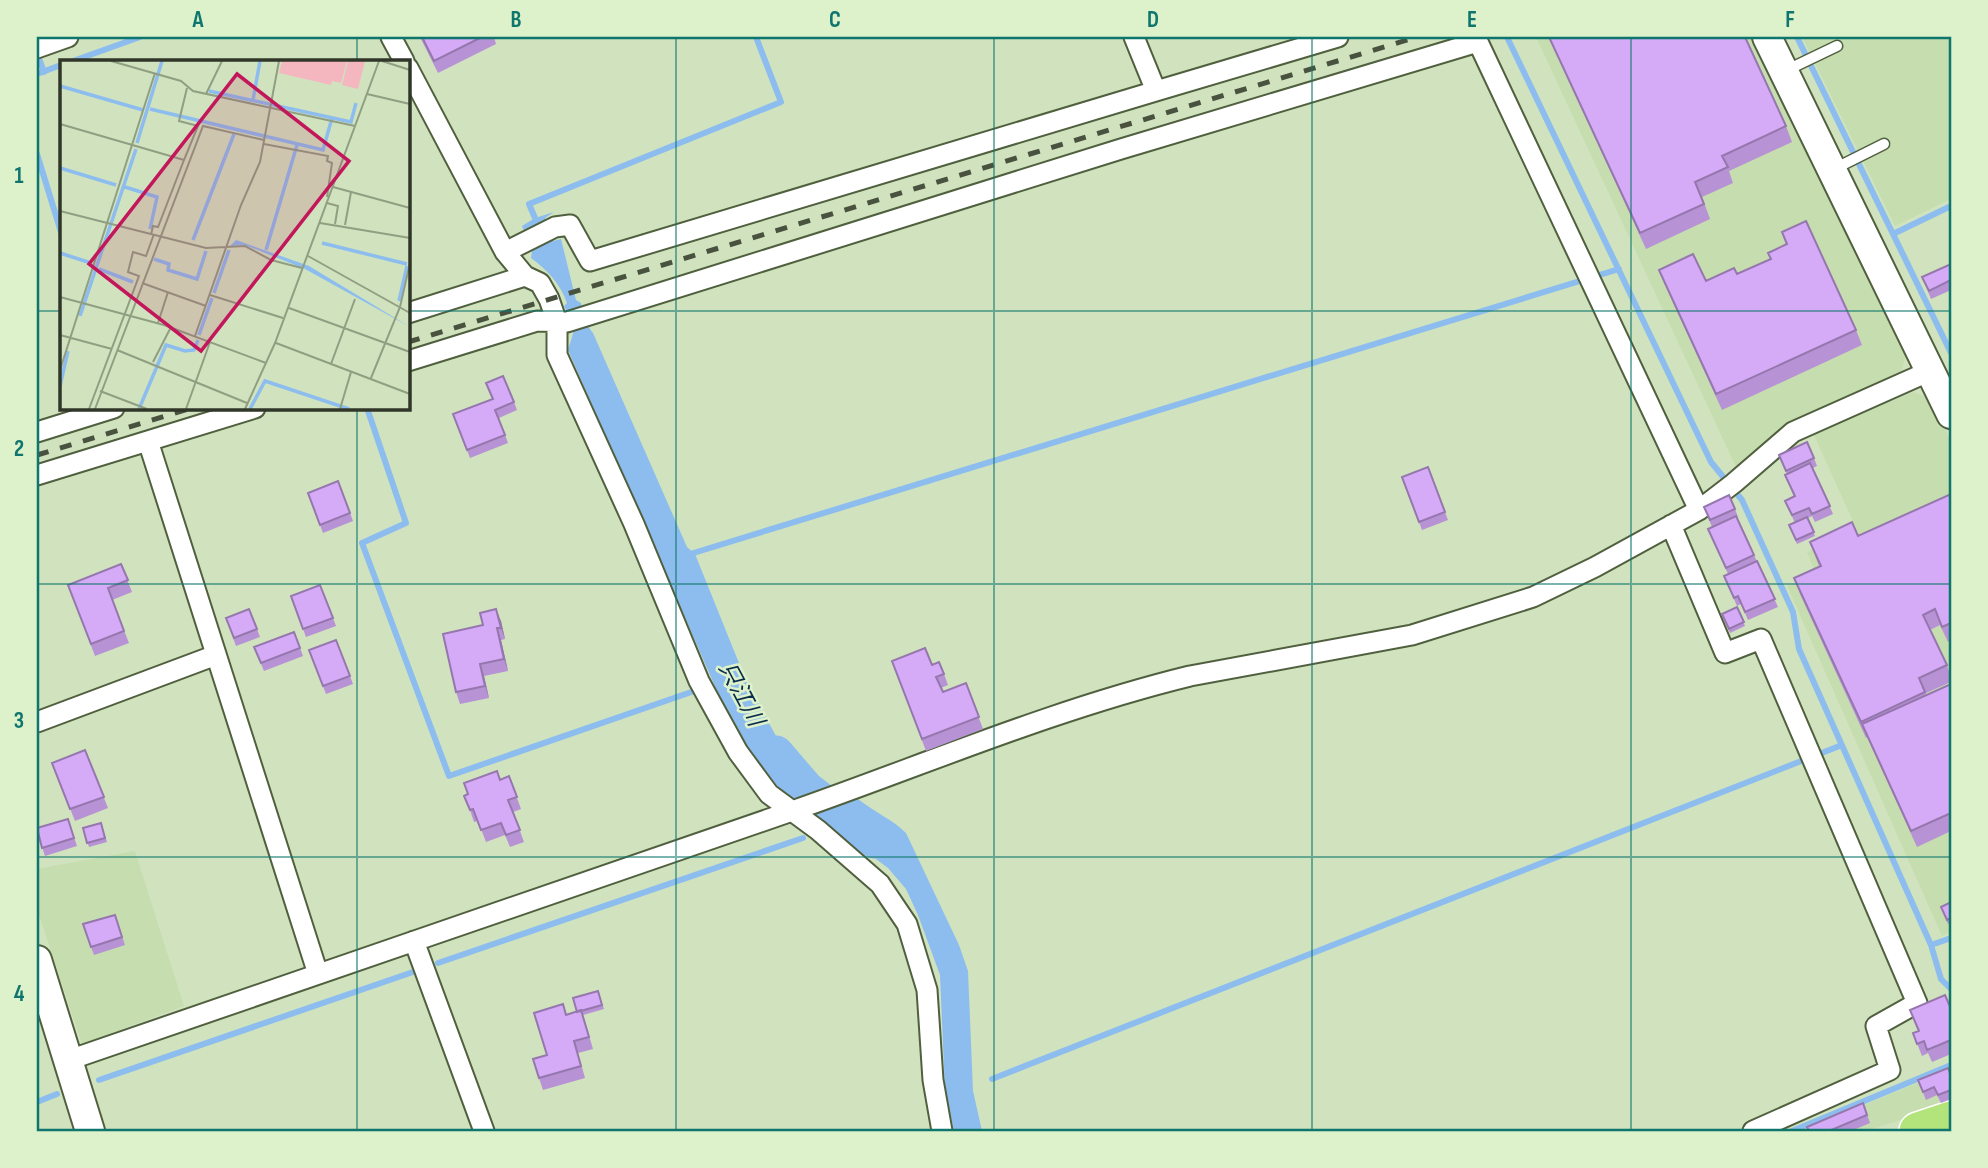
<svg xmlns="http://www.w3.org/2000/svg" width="1988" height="1168" viewBox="0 0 1988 1168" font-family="'Sofia Sans Condensed','Noto Sans JP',sans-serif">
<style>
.built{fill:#c6ddb0}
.water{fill:#8dbdee}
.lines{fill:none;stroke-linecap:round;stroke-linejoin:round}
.stream{stroke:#8dbdee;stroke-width:6}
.river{stroke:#8dbdee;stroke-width:35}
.lane-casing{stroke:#50603f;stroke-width:13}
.street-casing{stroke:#50603f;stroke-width:23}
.secondary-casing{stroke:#50603f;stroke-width:32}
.highway-casing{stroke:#fff;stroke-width:40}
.lane{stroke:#fff;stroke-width:10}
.street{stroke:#fff;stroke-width:19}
.secondary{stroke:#fff;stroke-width:28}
.highway{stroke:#b3e47b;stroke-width:37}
.rail{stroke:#49523f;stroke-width:5;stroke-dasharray:12 12;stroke-linecap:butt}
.wall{fill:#b792d4}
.shaded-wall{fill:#9577ad}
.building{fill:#d5aaf7;stroke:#9577ad;stroke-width:2}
.grid{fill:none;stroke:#0f766e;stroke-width:2;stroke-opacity:0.55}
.labels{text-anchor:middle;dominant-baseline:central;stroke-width:5;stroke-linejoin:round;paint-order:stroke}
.water-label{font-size:23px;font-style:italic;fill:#082c4c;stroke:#ddf1ca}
.inset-river{fill:none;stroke:#8dbdee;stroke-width:3.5}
.inset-road{fill:none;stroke:#909e82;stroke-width:2}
.view{fill:#c2185b;fill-opacity:0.15;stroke:#c2185b;stroke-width:3.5}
.inset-edge{fill:none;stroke:#303728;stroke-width:3.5}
.neatline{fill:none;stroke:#0f766e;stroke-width:2.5}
.grid-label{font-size:23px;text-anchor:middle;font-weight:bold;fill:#0f766e}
</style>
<rect width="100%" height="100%" fill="#d0e3be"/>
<path class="built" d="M1536 37H1754L1907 351 1901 373 1790 424 1736 467Z
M1802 37H1951V199L1895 226Z
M1914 392 1930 399 1951 442V932L1942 936 1787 586 1816 575 1807 552 1856 528 1813 433Z
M135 851 184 1006 82 1044 37 909V869Z
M1951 1069V1104L1866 1131H1802Z"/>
<path class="water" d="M554 212 545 218 553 241 561 239 576 300 581 303 584 321 593 333 687 547 695 554 745 678 777 738 811 779 803 796 782 792 752 755 717 691 568 350 575 327 564 306 567 303C560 283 547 270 531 258L532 251 522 226 535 218Z
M858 799C874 812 892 819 906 833L959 945 968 971 973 1091 982 1131H954L945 1090 940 975 918 915 906 889 888 868 832 826C836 811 843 802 858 799Z"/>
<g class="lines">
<path class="stream" d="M1507 37 1711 462 1742 500 1793 612 1799 649 1931 945 1951 938
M1797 37 1951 353
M37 53 44 72
M73 61 140 37
M37 74 61 65
M37 154 61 232
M535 218 529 204 781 102 756 37
M1893 234 1951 206
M367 408 406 523 362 543 449 776 700 689
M687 555 1619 269
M1931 945 1941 979 1951 989
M438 963 803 838
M992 1079 1842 745
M99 1080 413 972
M37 1102 57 1094
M1792 1131 1951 1065"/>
<path class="river" d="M776 753 807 789 875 841"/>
<defs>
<path id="lane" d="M1787 70 1837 46
M1834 169 1884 144"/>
<path id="street" d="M391 37 404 61
M1134 37 1156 91 1338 37
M37 48 68 37
M408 68 505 252 525 276 540 283 549 299 557 322V355L634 524 699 681 738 752 769 794 818 830 880 884 907 924 927 990 933 1080 942 1131
M505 252 555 227 570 225 590 261 1156 91
M408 313 525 276
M408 361 537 321 567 322 1121 149 1478 42 1699 510
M37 432 114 408
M148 441 318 974
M37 475 255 408
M1671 525 1725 653 1761 639 1917 1003 1876 1026 1890 1070 1753 1131
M37 722 216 655
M414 941 484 1131
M69 1060C311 977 553 893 795 810 926 764 1055 709 1190 676L1412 635 1533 597 1595 567 1699 510 1734 483 1793 432 1930 371"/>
<path id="secondary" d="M1767 37 1951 414
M37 960 90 1131"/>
<path id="highway" d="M1918 1131 1951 1120"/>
</defs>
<use href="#lane" class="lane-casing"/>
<use href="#street" class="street-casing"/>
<use href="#secondary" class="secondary-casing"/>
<use href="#highway" class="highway-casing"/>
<use href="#lane" class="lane"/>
<use href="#street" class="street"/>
<use href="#secondary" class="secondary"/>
<use href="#highway" class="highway"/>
<path class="rail" d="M408 342 1417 37
M37 455 192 408"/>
</g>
<path class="wall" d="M420 37H494L496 44 438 73Z
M1549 37H1745L1786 126 1792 142 1729 171 1733 183 1702 197 1710 219 1646 249Z
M1782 232 1856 330 1862 345 1722 410 1665 285 1659 270 1706 281 1737 274 1770 259 1786 244Z
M1951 264V290L1931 299 1922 277Z
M514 402 517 410 499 418 508 443 470 458 453 414Z
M1779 455 1814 458 1817 466 1813 468 1833 514 1815 522 1812 516 1808 518 1815 536 1797 544 1789 525 1795 523 1785 501 1794 497 1785 475 1787 474Z
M1428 467 1448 520 1422 530 1402 477Z
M308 493 350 513 353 521 323 533Z
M1951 494V641L1948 642 1940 625 1930 630 1947 665 1951 678V682L1926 693V695L1951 684V831L1917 847 1867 737 1866 738 1800 594 1794 578 1819 566 1810 542 1858 536Z
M1704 507 1735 509 1738 517 1737 518 1778 607 1748 620 1741 604 1737 606 1724 576 1728 574 1708 529 1712 527Z
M121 564 132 592 112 600 129 643 95 656 68 585Z
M291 596 333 618 336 626 306 637Z
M1737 607 1745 626 1730 633 1722 614Z
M226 618 257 629 260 637 236 646Z
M501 621 505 639 501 640 508 671 484 676 489 698 460 704 456 692Z
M294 632 303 656 264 671 254 647Z
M336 640 353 684 326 694 309 650Z
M892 661 932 665 944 674 948 685 941 688 943 692 966 683 983 729 926 751Z
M85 750 108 808 75 821 52 763Z
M509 776 521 809 513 812 524 842 510 847 505 835 486 842 478 821 474 822 469 807 468 794Z
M68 819 77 846 45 856 37 832Z
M101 823 107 842 89 847 83 828Z
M1951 902V923L1948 924 1941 907Z
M115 915 125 945 94 955 91 947Z
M598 991 604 1009 583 1015 593 1049 578 1053 585 1078 543 1090 539 1078 547 1055 567 1014 577 1012Z
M1951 1009V1054L1932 1062 1928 1053 1922 1056 1913 1033 1918 1031Z
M1951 1076V1099L1941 1103 1937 1095 1926 1100 1918 1080Z
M1863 1103 1870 1123 1851 1131H1808Z"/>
<path class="shaded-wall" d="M496 609 501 621 505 639 501 628Z
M497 628 501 640 508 671 504 659Z
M480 664 484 676 489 698 485 686Z"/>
<path class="building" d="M422 37H482L434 61Z
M1549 37H1745L1786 126 1722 156 1728 167 1695 182 1704 204 1640 233Z
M1806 221 1856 330 1716 394 1659 270 1693 254 1706 281 1734 268 1737 274 1771 259 1768 253 1787 244 1782 232Z
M1951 264V280L1929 291 1922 277Z
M503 376 514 402 495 410 505 435 467 450 453 414 493 399 486 383Z
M1807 442 1814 458 1786 471 1779 455Z
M1810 463 1830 506 1812 514 1809 508 1792 515 1785 501 1795 496 1785 475Z
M1428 467 1445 512 1419 522 1402 477Z
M338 481 350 513 320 525 308 493Z
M1951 494V623L1942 627 1935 609 1923 615 1947 665 1919 678 1925 692 1861 722 1794 578 1821 566 1810 542 1852 522 1858 536Z
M1729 495 1735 509 1710 520 1704 507Z
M1736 516 1754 555 1726 568 1708 529Z
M1807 517 1814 532 1796 540 1789 525Z
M1757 561 1775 599 1745 612 1738 596 1734 598 1724 576Z
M121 564 128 580 108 588 124 631 91 644 68 585Z
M320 585 333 618 303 629 291 596Z
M1737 607 1744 622 1729 629 1722 614Z
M249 609 257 629 234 638 226 618Z
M496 609 501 628H497L504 659 480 664 485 686 456 692 443 634 483 625 480 613Z
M294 632 300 648 261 663 254 647Z
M336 640 350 676 323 686 309 650Z
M925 648 932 665 939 662 944 674 936 677 943 692 966 683 979 717 922 739 892 661Z
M1951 684V813L1911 831 1862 724Z
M85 750 104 797 70 809 52 763Z
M497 771 500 780 509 776 517 797 508 800 520 830 506 835 501 823 481 830 473 809 470 810 464 796 468 794 464 783Z
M68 819 74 838 42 848 37 828Z
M101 823 105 838 87 843 83 828Z
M1951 902V918L1947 920 1941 907Z
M115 915 122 937 91 947 83 924Z
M598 991 602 1005 577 1012 573 998Z
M1945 995 1951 1009V1040L1927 1050 1924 1041 1917 1044 1913 1033 1919 1031 1910 1010Z
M563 1004 566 1015 581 1010 589 1037 574 1041 581 1066 539 1078 533 1059 547 1055 534 1013Z
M1948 1068 1951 1076V1090L1938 1095 1934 1087 1923 1092 1918 1080Z
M1863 1103 1867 1115 1829 1131H1809L1807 1127Z"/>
<path class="grid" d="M357 37V61M676 37V1131M994 37V1131M1312 37V1131M1631 37V1131M37 311H61M408 311H1951M357 408V1131M37 584H1951M37 857H1951"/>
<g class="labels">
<g class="water-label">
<text transform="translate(741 694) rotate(62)">只江川</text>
</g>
</g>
<g transform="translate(60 60)">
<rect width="350" height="350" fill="#d0e3be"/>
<path d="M222 1H287L281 23 272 21 271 25 219 13ZM288 1H305L298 29 282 25Z" fill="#f4b7bf"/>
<path d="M176 180 249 206 350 267 245 209 185 185 170 186Z" fill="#8dbdee"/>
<path class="inset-river" d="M0 26 83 50M149 31 291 62 296 43M193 40 200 1M90 49 263 90 272 58M77 83 102 1M0 108 56 125M65 127 97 137 90 169M133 180 174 74M262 183 347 204M206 190 237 85M0 193 31 203M94 199 109 204 108 210 137 219 146 191M39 209 73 222M154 233 169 190M339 241 347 206M20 256 76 89M139 275 152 238M0 326 8 291M79 349 106 285 125 291 134 290 138 280M190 349 205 321 289 349"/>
<path class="inset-road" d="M51 1 121 21 133 31 295 66M322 1 350 10M146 34 162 1M307 34 350 44M0 64 124 100 138 66 119 61 127 28M204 84 268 96 267 101 272 103 267 137M273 127 350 148M267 143 278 146 275 164M0 151 146 188 185 186 211 200 242 208M260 163 350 178M285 165 291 132M91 175 93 166 98 167 124 100M248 196 350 253M82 223 146 246M150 235 223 258M0 237 104 265 206 303M229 248 350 292M98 263 108 232M0 275 52 289M135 276 181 145 200 102 219 1M216 283 350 334M57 290 187 343M93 302 111 267M271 304 295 239M0 310 95 13M311 318 340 247 350 203M40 331 87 349M29 349 79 216 68 212 73 192 86 196 94 174M35 349 143 66 204 80M126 349 150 282M185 349 215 283 319 1M280 349 291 312"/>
<path class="view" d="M177 14 289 101 141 291 29 204Z"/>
<rect width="350" height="350" class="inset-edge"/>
</g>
<rect width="1988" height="1168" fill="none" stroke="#ddf1ca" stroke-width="77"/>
<rect x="38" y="38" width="1912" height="1092" class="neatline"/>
<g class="grid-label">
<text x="198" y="27">A</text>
<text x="516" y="27">B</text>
<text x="835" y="27">C</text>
<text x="1153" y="27">D</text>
<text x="1472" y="27">E</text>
<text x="1790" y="27">F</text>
<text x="19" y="183">1</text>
<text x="19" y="456">2</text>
<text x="19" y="728">3</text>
<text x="19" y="1001">4</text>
</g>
</svg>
